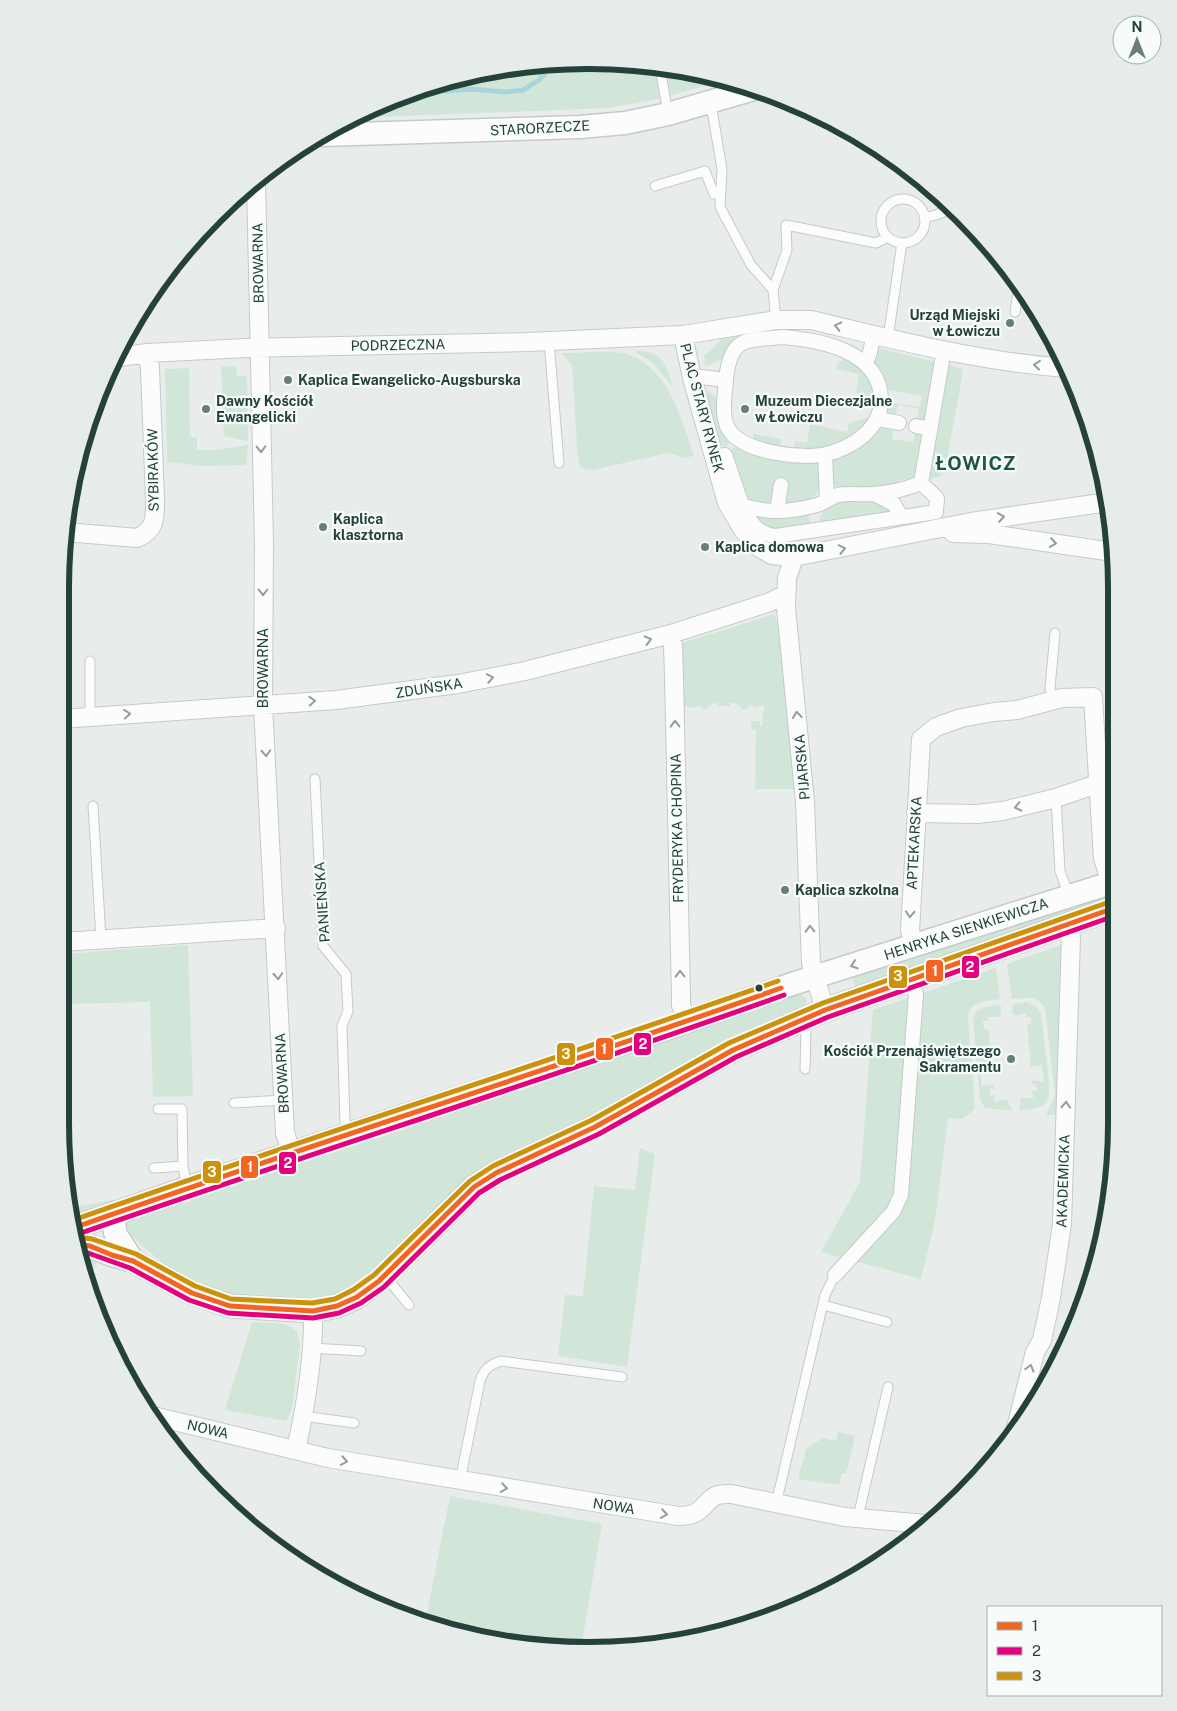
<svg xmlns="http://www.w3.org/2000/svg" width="1177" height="1711" viewBox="0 0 1177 1711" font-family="'Public Sans',sans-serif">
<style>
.green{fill:#d1e6d8}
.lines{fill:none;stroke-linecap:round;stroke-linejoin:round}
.stream{stroke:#a9d4db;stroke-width:5}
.service-casing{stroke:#c5cac8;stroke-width:11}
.pedestrian-casing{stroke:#c5cac8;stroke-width:16}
.minor-casing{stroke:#c5cac8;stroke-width:20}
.tertiary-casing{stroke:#c5cac8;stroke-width:25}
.service{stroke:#fcfcfc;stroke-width:9}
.pedestrian{stroke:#fcfcfc;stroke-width:14}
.minor{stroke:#fcfcfc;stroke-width:18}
.tertiary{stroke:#fcfcfc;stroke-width:22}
.bus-1-casing{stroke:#f7fbf9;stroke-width:9}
.bus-2-casing{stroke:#f7fbf9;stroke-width:9}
.bus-3-casing{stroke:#f7fbf9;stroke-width:9}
.bus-1{stroke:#f26522;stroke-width:5}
.bus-2{stroke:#e5007d;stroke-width:5}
.bus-3{stroke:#cd920c;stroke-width:5}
.oneway{stroke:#909f9b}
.poi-dot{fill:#697e78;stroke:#f7fbf9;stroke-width:2}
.bus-dot{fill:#24423a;stroke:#f7fbf9;stroke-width:2}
.labels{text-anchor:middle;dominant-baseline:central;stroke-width:4.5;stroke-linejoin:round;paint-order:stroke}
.street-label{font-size:14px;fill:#24423a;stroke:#f7fbf9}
.poi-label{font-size:14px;font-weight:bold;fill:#24423a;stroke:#f7fbf9;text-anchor:start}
.district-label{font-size:19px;font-weight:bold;letter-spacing:1px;fill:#1f5548;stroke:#f7fbf9}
.rim{fill:none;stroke:#24423a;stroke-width:6}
.line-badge{stroke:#f7fbf9;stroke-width:2}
.badge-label{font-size:14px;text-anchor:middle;font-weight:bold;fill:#fff}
</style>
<rect width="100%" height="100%" fill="#e8edeb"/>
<path class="green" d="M588 60 691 70 725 80 659 99 608 108 354 118 386 100 485 70Z
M769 332 713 364 705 366 704 356 722 339Z
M874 347 936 362 919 472 914 480 903 479 880 489H840L830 482 831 458 880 426 893 427 892 439 913 442 919 409 898 405 895 417 887 415 886 407 891 403 920 407 922 396 888 390 884 387 872 361Z
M634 351C662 350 666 363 673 387L653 363Z
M561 353C577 353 610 350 623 353 668 365 681 417 694 456L684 458 669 453 592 470 581 468 579 464 577 447 572 365Z
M845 358 859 362 877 394 874 406H871L870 401 865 400V397L856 392 859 374 836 369 838 363Z
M948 365 962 369 963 372 945 470 942 475 929 480 927 477Z
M236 366 237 376H247L248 441 224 436 221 367Z
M189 368 190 437H197V450H217L248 445 246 465 203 466 167 462 165 369Z
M707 389 716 398 731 442 724 448 710 427Z
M870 417 861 433 820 451 779 450 753 440V434L781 439 780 445 794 448 795 441 807 443 810 424 847 432 849 423Z
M738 444 819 459 821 483 818 492 809 501 773 507 749 500 728 453Z
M868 500 878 502 893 512 818 527C822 498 844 501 868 500Z
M803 513 809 518 811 528 772 533 751 516Z
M774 614 781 632 795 789H755L756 730H751V721H760V726H762L763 711 765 708 762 705 756 708 752 705 747 707 748 709H741L742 707 734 703H730V706H718L717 703H714L707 708V709H701L702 708 699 705C695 709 691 709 687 705L684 708H678L679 644Z
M1117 888V901L856 989 852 976Z
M1064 944 1059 1115H1047C1047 1109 1053 1102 1055 1095L1045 1008C1038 995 1025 998 1012 999L1007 964Z
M188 945 193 1096 153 1097 150 1002 63 1004V954Z
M996 968 1000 999C987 1001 972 1000 968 1015L975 1109 962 1119 948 1118 935 1221 921 1279 821 1252 860 1182 873 1010Z
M799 993 807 999 806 1007 562 1136 345 1294 308 1302 232 1298 186 1281 143 1247 131 1235 127 1226V1221L130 1216Z
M1027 1002 1036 1006 1041 1014 1049 1082V1097L1043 1106 1027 1110H1019L1021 1098H1033L1034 1095H1033L1032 1091H1037L1036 1084 1032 1085V1081H1043L1044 1080 1042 1065 1030 1067V1058H1031L1029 1048 1030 1046H1028V1037H1029L1027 1027 1028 1025 1027 1024H1031V1017H1026L1027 1015 1025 1013 1014 1016 1015 1014H1012L1013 1004Z
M998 1005 1001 1006V1014L999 1015 1000 1017H988L987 1020 988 1021H983L984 1029H989H987L989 1030 990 1039H988L991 1050 989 1051 991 1052 990 1061 992 1062 993 1070 980 1071 982 1086 994 1085V1089H990V1096L995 1095 994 1101 996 1102 1007 1099 1012 1111 985 1108 980 1100 973 1018C977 1006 986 1007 998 1005Z
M640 1148 655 1154 627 1367 558 1356 565 1295 583 1296 594 1186 635 1190Z
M115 1200V1203L70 1216 68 1208Z
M78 1251 99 1258 86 1285Z
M252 1322 278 1323 290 1326 297 1332 300 1343 293 1403 291 1412 286 1421 225 1410Z
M838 1432 855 1436 846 1474 842 1473 839 1485 798 1479 806 1449 822 1438 836 1441Z
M450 1496 602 1524 581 1648 554 1650 485 1641 425 1623Z"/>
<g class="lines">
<path class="stream" d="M382 102 398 100 432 92 472 89 505 92 523 90 539 80 554 63"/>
<defs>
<path id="service" d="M660 67 668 114
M709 103 713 116 722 169 720 207 751 265 773 290
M655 186 705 171 714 194 721 195
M881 221a22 22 0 1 1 44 0a22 22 0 1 1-44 0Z
M924 218 936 215 954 208
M1015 312 1019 284
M776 320 773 290 787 250 786 225 876 243 888 237
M888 338 902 243
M549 341 559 463
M1052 700 1050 688 1055 633
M90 716V661
M315 779 323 946 346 974 348 1011 342 1026 345 1122 349 1133
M1056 798 1060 871 1069 896
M93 806 101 939
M802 1020 806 1029 805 1069
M234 1103 283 1100
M158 1109H182L183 1166 187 1188
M154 1168 183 1166
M385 1276 409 1305
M823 1305 887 1322
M312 1348 361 1351
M303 1416 354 1423
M460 1481 480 1381C484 1369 489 1365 501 1361L622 1377
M776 1504 825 1295 835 1275
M858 1517 888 1387"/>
<path id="pedestrian" d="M783 337C820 340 881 351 881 400 881 429 852 448 826 454 802 460 740 452 728 428 721 414 725 395 726 379 731 335 746 341 783 337Z
M865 363 869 356 874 335
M701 377 726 380
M878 419 899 423
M916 426 930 429
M725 455 742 505C766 514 792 512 817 505 824 503 831 497 838 495 849 493 861 495 872 494 888 493 906 489 921 483L942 361
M825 455 827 500
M874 494 894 504 901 517
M742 505C749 521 757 534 776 536L936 512 937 498 921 483
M777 511 781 485
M835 1275 893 1212 901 1195 916 994 912 980"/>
<path id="minor" d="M256 181 264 543 263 705 285 1133 292 1154
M683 335 692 378 727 503 743 530 758 547 772 555 794 557 971 522 1108 502
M113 358 147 353 247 348 528 342 683 335 776 320H811C896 340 980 362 1067 368
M66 532 137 538C156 530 155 518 155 499L150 368 147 353
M953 533 989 534 1113 552
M794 557 787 578 786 608 805 802 811 963 825 1010
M671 634 673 646 674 677 681 997V1005L687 1021
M61 719 336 700 458 684 525 671 671 634 770 602 786 594
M916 813 977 814 1003 811 1056 798 1091 786 1099 785
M63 942 276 928
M915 946 910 931 921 739 936 727 961 718 994 712 1017 710 1062 698 1093 697 1103 858 1111 883
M149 1415 328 1458 678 1516C684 1516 692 1515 697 1512 712 1501 709 1493 731 1494L845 1517 926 1524
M1015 1432 1035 1352 1042 1340 1051 1298 1062 1224 1071 937 1067 924
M296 1450C306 1405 314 1357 313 1311"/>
<path id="tertiary" d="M322 135 580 127 625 123 668 114 754 89
M114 1213 115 1233 133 1261
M73 1228 187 1188 663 1030 789 985 1117 881
M77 1244 90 1246 112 1255 133 1261 192 1293 230 1306 313 1311 337 1306 357 1297 379 1281 474 1187 496 1173 595 1127 733 1050 825 1010 1117 907"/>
</defs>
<use href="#service" class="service-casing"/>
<use href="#pedestrian" class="pedestrian-casing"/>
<use href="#minor" class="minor-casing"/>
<use href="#tertiary" class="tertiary-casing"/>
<use href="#service" class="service"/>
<use href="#pedestrian" class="pedestrian"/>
<use href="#minor" class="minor"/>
<use href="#tertiary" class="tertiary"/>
<defs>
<path id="bus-1" d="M73 1228C308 1145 546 1072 781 988
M77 1244 90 1246 112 1255 133 1261 192 1293 230 1306 313 1311 337 1306 357 1297 379 1281 474 1187 496 1173 595 1127 733 1050 825 1010 1117 907"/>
<path id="bus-2" d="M75 1235C311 1153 549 1079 784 995
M79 1252 88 1253 130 1268 189 1300 228 1313 313 1318 339 1313 361 1303 384 1287 479 1193 500 1180 599 1134 736 1057 828 1017 1117 915"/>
<path id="bus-3" d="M71 1221C306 1138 544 1064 778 981
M78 1237 92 1239 136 1254 195 1286 231 1299 312 1303 335 1299 353 1290 374 1275 470 1181 493 1166 592 1120 729 1043 823 1003 1115 900"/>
</defs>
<use href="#bus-1" class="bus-1-casing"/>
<use href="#bus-2" class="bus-2-casing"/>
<use href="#bus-3" class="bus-3-casing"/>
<use href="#bus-1" class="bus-1"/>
<use href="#bus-2" class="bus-2"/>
<use href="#bus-3" class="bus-3"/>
</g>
<defs><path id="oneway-chevron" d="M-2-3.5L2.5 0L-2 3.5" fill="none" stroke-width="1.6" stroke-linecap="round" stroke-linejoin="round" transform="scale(1.25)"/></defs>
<g class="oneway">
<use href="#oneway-chevron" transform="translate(838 326) rotate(-167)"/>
<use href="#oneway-chevron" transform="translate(1037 365) rotate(-175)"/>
<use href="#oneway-chevron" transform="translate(261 449) rotate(89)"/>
<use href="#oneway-chevron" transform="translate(1001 517) rotate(-9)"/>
<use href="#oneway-chevron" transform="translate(1053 543) rotate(8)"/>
<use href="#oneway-chevron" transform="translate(842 549) rotate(-11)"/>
<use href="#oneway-chevron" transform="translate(263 592) rotate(90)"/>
<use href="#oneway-chevron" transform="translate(648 640) rotate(-15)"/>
<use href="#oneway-chevron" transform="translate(490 678) rotate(-11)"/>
<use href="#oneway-chevron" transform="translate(312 701) rotate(-3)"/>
<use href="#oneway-chevron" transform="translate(127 714) rotate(-4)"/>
<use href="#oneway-chevron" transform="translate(797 715) rotate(-96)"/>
<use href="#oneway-chevron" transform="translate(675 724) rotate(-91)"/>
<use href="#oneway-chevron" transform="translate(266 753) rotate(87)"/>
<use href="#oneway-chevron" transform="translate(1018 807) rotate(167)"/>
<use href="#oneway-chevron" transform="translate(910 914) rotate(93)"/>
<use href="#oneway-chevron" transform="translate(810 929) rotate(-92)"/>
<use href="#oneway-chevron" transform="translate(854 965) rotate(162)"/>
<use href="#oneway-chevron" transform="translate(680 974) rotate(-91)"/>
<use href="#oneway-chevron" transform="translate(278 976) rotate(87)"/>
<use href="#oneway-chevron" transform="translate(1066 1105) rotate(-87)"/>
<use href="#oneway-chevron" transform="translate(1030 1368) rotate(-74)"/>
<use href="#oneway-chevron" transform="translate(344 1461) rotate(10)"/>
<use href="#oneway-chevron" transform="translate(504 1488) rotate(9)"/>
<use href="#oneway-chevron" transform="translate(664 1514) rotate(9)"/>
</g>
<g class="poi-dot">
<circle cx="1010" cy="323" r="5"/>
<circle cx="288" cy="380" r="5"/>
<circle cx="206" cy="409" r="5"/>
<circle cx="745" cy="409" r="5"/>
<circle cx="323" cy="527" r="5"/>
<circle cx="705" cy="547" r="5"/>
<circle cx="785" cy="890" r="5"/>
<circle cx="1011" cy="1059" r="5"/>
</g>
<circle class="bus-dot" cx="759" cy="988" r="4.5"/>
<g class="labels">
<g class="street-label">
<text transform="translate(540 128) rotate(-3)">STARORZECZE</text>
<text transform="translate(258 263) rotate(-91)">BROWARNA</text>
<text transform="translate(398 345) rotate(-1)">PODRZECZNA</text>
<text transform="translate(702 408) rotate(75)">PLAC STARY RYNEK</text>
<text transform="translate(153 470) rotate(-91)">SYBIRAKÓW</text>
<text transform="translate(263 668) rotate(-90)">BROWARNA</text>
<text transform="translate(429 688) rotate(-9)">ZDUŃSKA</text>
<text transform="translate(802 767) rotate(-95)">PIJARSKA</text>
<text transform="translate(677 828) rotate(-91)">FRYDERYKA CHOPINA</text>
<text transform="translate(914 843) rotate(-87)">APTEKARSKA</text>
<text transform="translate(322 902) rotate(-94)">PANIEŃSKA</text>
<text transform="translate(966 929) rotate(-18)">HENRYKA SIENKIEWICZA</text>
<text transform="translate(282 1073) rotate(-93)">BROWARNA</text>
<text transform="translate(1063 1181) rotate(-88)">AKADEMICKA</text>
<text transform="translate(208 1429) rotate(13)">NOWA</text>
<text transform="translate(614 1506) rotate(9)">NOWA</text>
</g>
<g class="poi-label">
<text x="1000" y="315" text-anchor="end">Urząd Miejski<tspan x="1000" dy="16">w Łowiczu</tspan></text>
<text x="298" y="380">Kaplica Ewangelicko-Augsburska</text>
<text x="216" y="401">Dawny Kościół<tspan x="216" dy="16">Ewangelicki</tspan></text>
<text x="755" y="401">Muzeum Diecezjalne<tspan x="755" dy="16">w Łowiczu</tspan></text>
<text x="333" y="519">Kaplica<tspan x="333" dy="16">klasztorna</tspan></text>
<text x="715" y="547">Kaplica domowa</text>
<text x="795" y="890">Kaplica szkolna</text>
<text x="1001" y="1051" text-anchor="end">Kościół Przenajświętszego<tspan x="1001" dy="16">Sakramentu</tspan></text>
</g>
<g class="district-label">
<text x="976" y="463">ŁOWICZ</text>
</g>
</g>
<path d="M0 0H1177V1711H0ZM588 69H589A519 519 0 0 1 1108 588V1123A519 519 0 0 1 589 1642H588A519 519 0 0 1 69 1123V588A519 519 0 0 1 588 69Z" fill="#e6ecea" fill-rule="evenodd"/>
<path class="rim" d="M588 69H589A519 519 0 0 1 1108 588V1123A519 519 0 0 1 589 1642H588A519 519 0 0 1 69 1123V588A519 519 0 0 1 588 69Z"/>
<g class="line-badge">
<rect x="961" y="955" width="19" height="24" rx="5" fill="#e5007d"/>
<rect x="925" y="959" width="19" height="24" rx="5" fill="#f26522"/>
<rect x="888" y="965" width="20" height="24" rx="5" fill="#cd920c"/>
<rect x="633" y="1032" width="19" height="24" rx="5" fill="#e5007d"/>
<rect x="595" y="1037" width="19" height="24" rx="5" fill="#f26522"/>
<rect x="556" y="1042" width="20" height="24" rx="5" fill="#cd920c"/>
<rect x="278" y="1151" width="19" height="24" rx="5" fill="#e5007d"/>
<rect x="240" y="1155" width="19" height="24" rx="5" fill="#f26522"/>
<rect x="202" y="1160" width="20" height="24" rx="5" fill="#cd920c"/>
</g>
<g class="badge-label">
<text x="970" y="972">2</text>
<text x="935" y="976">1</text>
<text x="898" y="981">3</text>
<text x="643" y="1049">2</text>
<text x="604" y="1054">1</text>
<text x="566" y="1059">3</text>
<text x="288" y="1168">2</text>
<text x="250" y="1172">1</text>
<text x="212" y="1177">3</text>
</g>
<rect x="987" y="1606" width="175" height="90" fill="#f7fbf9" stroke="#a3b1ad"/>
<rect x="997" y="1622" width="25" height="8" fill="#f26522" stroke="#a3b1ad"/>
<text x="1032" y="1631" font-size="15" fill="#24423a">1</text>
<rect x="997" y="1647" width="25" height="8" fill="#e5007d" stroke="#a3b1ad"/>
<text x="1032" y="1656" font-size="15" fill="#24423a">2</text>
<rect x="997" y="1672" width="25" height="8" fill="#cd920c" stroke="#a3b1ad"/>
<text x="1032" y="1681" font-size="15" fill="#24423a">3</text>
<g transform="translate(1137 40)"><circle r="24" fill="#f7fbf9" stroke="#a3b1ad"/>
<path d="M0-4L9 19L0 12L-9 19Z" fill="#697e78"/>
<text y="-8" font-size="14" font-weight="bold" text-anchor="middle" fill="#24423a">N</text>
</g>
</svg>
